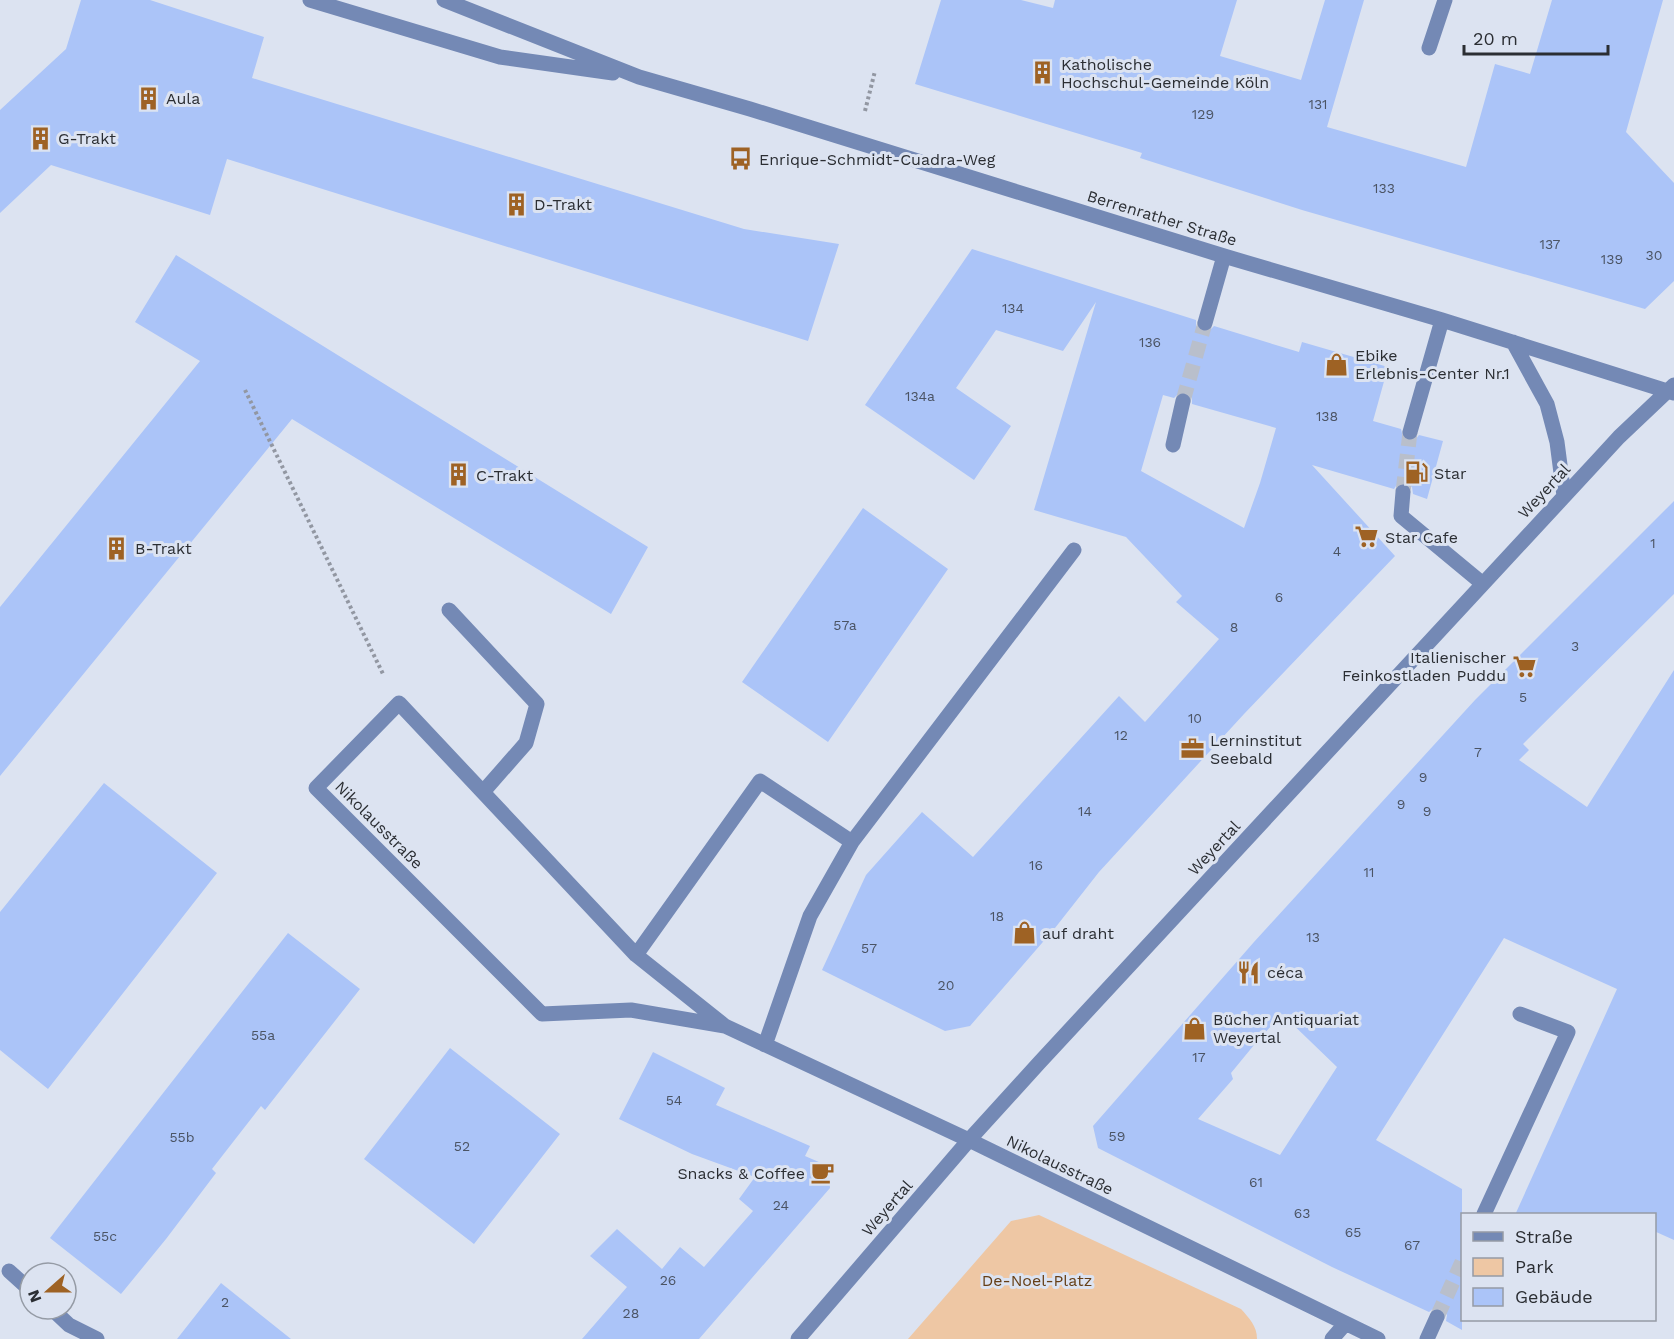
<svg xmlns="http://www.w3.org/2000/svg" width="1674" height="1339" viewBox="0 0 1674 1339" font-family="'Work Sans',sans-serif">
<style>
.green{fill:#eec7a4}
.building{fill:#abc4f8;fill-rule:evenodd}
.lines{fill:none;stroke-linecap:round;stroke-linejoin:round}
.minor-tunnel{stroke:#b9bfcb;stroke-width:15;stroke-dasharray:15 8;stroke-linecap:butt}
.path{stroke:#9297a2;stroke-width:4;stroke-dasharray:3 3;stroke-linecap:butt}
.minor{stroke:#7489b5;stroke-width:15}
.labels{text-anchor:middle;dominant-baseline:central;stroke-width:6;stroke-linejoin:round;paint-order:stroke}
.number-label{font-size:14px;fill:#4b5464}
.poi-label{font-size:16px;fill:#2b2e33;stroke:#dce3f1;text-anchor:start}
.street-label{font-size:16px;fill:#2b2e33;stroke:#dce3f1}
.park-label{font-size:16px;fill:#653e15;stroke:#dce3f1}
</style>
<rect width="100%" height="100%" fill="#dce3f1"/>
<path class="green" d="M1039 1215 1241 1309C1249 1318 1257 1326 1257 1339H908L1011 1221Z"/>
<path class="building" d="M81 0H150L264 37 252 78 744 229 839 244 808 341 227 159 210 215 51 165 0 213V110L66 49Z
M941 0H1021L1053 8 1055 0H1237L1220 56 1301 80 1325 0H1364L1327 127 1466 167 1495 64 1530 74 1552 0H1663L1626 132 1674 183V281L1645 309 1302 210 1140 158 1142 153 915 84Z
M972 249 1196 320V326L1202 332H1208L1214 326 1299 352 1302 342 1388 367 1373 421 1401 429 1403 438 1408 441 1416 439 1419 435 1443 441 1427 499 1413 494 1412 487 1404 482 1398 483 1394 489 1312 465 1395 556 1244 714 1099 872 1055 928 970 1026 945 1031 822 970 866 875 922 812 973 857 1119 696 1145 722 1219 639 1176 602 1182 596 1126 537 1034 510 1096 302 1063 351 996 330 956 388 1011 426 974 480 865 405ZM1180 392 1185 391 1189 394 1192 398V404L1276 428 1260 483 1244 528 1141 471 1163 395 1174 398Z
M176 255 648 547 611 614 292 419 0 776V607L200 361 135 322Z
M1674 501V594L1523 744 1529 750 1519 760 1587 807 1674 670V1240L1654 1231V1215H1515L1617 989 1504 938 1376 1140 1462 1189V1330L1446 1321 1447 1315 1442 1308 1435 1307 1429 1312 1332 1267 1098 1148 1093 1126 1254 942 1475 700ZM1282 1014 1337 1067 1280 1155 1198 1119 1233 1079 1231 1073 1254 1045Z
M863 508 948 569 828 742 742 682Z
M104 783 217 873 48 1089 0 1050V912Z
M288 933 360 989 265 1110 261 1106 212 1169 216 1173 166 1239 121 1294 50 1238Z
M450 1048 560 1134 474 1244 364 1159Z
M653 1052 725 1088 716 1105 810 1146 805 1156 828 1166 830 1188 699 1339H582L627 1287 590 1256 617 1229 662 1269 680 1247 704 1267 753 1211 739 1199 755 1177 692 1154 619 1119Z
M221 1283 291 1339H177Z"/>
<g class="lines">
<path class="minor-tunnel" d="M1183 401 1205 323
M1403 492 1410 432
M1437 1317 1462 1262"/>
<path class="path" d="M865 111 875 71
M245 390 384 676"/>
<path class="minor" d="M310 0 500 57 613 73
M444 0 639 77 750 109 1224 256 1442 320 1674 393
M1429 48 1445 0
M1205 323 1224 256
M1513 342 1547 404 1557 442 1564 496
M1410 432 1442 320
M1173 445 1183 401
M1403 492 1401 516 1483 584
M449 610 537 704 526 743 483 792
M636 955 760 781 852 842
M725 1026 631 1010 542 1014 316 788 399 703 636 955 725 1026 969 1140 1378 1339
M765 1045 810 916 852 842 1074 550
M1484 1214 1568 1032 1520 1014
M9 1271 30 1290
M52 1309 69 1325 97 1339
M798 1339 969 1140 1039 1063 1596 462 1619 437 1674 385
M1332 1339 1345 1324
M1427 1339 1437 1317"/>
</g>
<defs>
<symbol id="building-bare" viewBox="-9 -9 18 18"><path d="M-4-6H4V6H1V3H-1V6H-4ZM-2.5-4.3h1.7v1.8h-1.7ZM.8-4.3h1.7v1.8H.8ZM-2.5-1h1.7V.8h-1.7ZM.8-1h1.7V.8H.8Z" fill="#9e6224" stroke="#dce3f1" stroke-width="2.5" paint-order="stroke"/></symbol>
<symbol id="bus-bare" viewBox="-9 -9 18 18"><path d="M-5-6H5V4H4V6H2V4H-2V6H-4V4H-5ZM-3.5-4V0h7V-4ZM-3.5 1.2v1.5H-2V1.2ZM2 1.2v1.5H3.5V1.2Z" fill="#9e6224" stroke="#dce3f1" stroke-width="2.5" paint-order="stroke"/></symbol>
<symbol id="shop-bare" viewBox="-9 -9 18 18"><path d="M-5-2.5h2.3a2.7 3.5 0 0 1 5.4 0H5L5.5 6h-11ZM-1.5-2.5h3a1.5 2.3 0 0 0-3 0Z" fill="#9e6224" stroke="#dce3f1" stroke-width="2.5" paint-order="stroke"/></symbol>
<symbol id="fuel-bare" viewBox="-9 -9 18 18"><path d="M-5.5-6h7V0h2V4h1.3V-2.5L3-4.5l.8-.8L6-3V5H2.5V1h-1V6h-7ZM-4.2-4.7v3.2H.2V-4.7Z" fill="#9e6224" stroke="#dce3f1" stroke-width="2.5" paint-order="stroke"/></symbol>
<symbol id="supermarket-bare" viewBox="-9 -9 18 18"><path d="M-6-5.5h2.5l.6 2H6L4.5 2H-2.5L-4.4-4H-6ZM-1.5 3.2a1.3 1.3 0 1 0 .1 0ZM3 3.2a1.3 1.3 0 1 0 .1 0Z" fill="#9e6224" stroke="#dce3f1" stroke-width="2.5" paint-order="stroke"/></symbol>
<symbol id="office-bare" viewBox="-9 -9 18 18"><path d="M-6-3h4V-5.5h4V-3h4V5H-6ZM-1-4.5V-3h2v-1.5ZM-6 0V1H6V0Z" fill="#9e6224" stroke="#dce3f1" stroke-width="2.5" paint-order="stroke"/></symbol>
<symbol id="restaurant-bare" viewBox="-9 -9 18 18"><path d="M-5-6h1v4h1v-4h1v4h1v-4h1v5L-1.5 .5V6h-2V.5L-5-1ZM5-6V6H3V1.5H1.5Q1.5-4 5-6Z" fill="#9e6224" stroke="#dce3f1" stroke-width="2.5" paint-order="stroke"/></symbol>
<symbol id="cafe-bare" viewBox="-9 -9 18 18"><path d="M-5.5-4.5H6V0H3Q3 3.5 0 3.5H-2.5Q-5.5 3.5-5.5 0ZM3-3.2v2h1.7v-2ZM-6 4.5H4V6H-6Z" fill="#9e6224" stroke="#dce3f1" stroke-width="2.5" paint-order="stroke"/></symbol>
</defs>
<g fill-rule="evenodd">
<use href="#building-bare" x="1026" y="56" width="33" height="33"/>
<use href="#building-bare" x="132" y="82" width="33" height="33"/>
<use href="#building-bare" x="24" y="122" width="33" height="33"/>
<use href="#bus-bare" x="724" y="142" width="33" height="33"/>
<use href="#building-bare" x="500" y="188" width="33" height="33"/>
<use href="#shop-bare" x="1320" y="348" width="33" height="33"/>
<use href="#fuel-bare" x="1400" y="456" width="33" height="33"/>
<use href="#building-bare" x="442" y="458" width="33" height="33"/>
<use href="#supermarket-bare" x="1350" y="520" width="33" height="33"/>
<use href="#building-bare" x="100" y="532" width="33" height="33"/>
<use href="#supermarket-bare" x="1508" y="650" width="33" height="33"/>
<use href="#office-bare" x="1176" y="732" width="33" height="33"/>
<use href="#shop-bare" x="1008" y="916" width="33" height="33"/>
<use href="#restaurant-bare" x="1232" y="956" width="33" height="33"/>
<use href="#shop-bare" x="1178" y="1012" width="33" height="33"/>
<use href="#cafe-bare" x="806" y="1156" width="33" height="33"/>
</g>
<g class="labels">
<g class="number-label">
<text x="1318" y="104">131</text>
<text x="1203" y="114">129</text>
<text x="1384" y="188">133</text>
<text x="1550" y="244">137</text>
<text x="1654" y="255">30</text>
<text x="1612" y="259">139</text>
<text x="1013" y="308">134</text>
<text x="1150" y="342">136</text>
<text x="920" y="396">134a</text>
<text x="1327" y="416">138</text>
<text x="1653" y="543">1</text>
<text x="1337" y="551">4</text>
<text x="1279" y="597">6</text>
<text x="845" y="625">57a</text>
<text x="1234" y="627">8</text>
<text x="1575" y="646">3</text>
<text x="1523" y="697">5</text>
<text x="1195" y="718">10</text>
<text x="1121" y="735">12</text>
<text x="1478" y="752">7</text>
<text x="1423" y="777">9</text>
<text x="1401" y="804">9</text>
<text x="1085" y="811">14</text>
<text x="1427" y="811">9</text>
<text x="1036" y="865">16</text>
<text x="1369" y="872">11</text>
<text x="997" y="916">18</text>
<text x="1313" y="937">13</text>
<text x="869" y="948">57</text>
<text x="946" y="985">20</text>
<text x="263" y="1035">55a</text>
<text x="1199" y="1057">17</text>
<text x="674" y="1100">54</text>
<text x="1117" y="1136">59</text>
<text x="182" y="1137">55b</text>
<text x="462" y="1146">52</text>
<text x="1256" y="1182">61</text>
<text x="781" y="1205">24</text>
<text x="1302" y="1213">63</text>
<text x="1353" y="1232">65</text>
<text x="105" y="1236">55c</text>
<text x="1412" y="1245">67</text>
<text x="668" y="1280">26</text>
<text x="225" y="1302">2</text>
<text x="631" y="1313">28</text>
</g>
<g class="poi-label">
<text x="1061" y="64">Katholische<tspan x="1061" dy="18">Hochschul-Gemeinde Köln</tspan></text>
<text x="166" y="98">Aula</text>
<text x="58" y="138">G-Trakt</text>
<text x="759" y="159">Enrique-Schmidt-Cuadra-Weg</text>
<text x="534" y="204">D-Trakt</text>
<text x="1355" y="355">Ebike<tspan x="1355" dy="18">Erlebnis-Center Nr.1</tspan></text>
<text x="1434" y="473">Star</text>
<text x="476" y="475">C-Trakt</text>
<text x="1385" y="537">Star Cafe</text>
<text x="135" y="548">B-Trakt</text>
<text x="1506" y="657" text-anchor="end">Italienischer<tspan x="1506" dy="18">Feinkostladen Puddu</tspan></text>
<text x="1210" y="740">Lerninstitut<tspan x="1210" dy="18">Seebald</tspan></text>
<text x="1042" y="933">auf draht</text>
<text x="1267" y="972">céca</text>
<text x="1213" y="1019">Bücher Antiquariat<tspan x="1213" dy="18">Weyertal</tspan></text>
<text x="805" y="1173" text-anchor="end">Snacks &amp; Coffee</text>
</g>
<g class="street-label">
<text transform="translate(1162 218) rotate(17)">Berrenrather Straße</text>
<text transform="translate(1544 491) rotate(-47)">Weyertal</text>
<text transform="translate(379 825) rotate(45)">Nikolausstraße</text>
<text transform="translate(1214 848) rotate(-47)">Weyertal</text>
<text transform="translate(1060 1165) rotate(26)">Nikolausstraße</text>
<text transform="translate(887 1208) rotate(-49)">Weyertal</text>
</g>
<g class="park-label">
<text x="1037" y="1280">De-Noel-Platz</text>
</g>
</g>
<rect x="1461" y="1213" width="195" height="108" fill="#dce3f1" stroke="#959ba5" stroke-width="1.5"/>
<rect x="1473" y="1232" width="30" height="9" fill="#7489b5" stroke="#959ba5" stroke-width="1.5"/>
<text x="1515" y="1243" font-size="18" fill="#2b2e33">Straße</text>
<rect x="1473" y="1258" width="30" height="18" fill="#eec7a4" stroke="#959ba5" stroke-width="1.5"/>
<text x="1515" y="1273" font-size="18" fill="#2b2e33">Park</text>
<rect x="1473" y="1288" width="30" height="18" fill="#abc4f8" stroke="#959ba5" stroke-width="1.5"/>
<text x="1515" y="1303" font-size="18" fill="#2b2e33">Gebäude</text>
<g transform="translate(48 1291) rotate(249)"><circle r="28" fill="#dce3f1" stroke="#959ba5" stroke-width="1.5"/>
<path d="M0-4.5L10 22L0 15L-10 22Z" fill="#9e6224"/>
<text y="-9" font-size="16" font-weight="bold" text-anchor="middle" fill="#2b2e33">N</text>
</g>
<path d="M1464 45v9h144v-9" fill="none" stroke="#2b2e33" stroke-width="3"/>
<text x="1473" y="45" font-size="18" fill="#2b2e33" stroke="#dce3f1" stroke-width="4.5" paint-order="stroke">20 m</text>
</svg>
